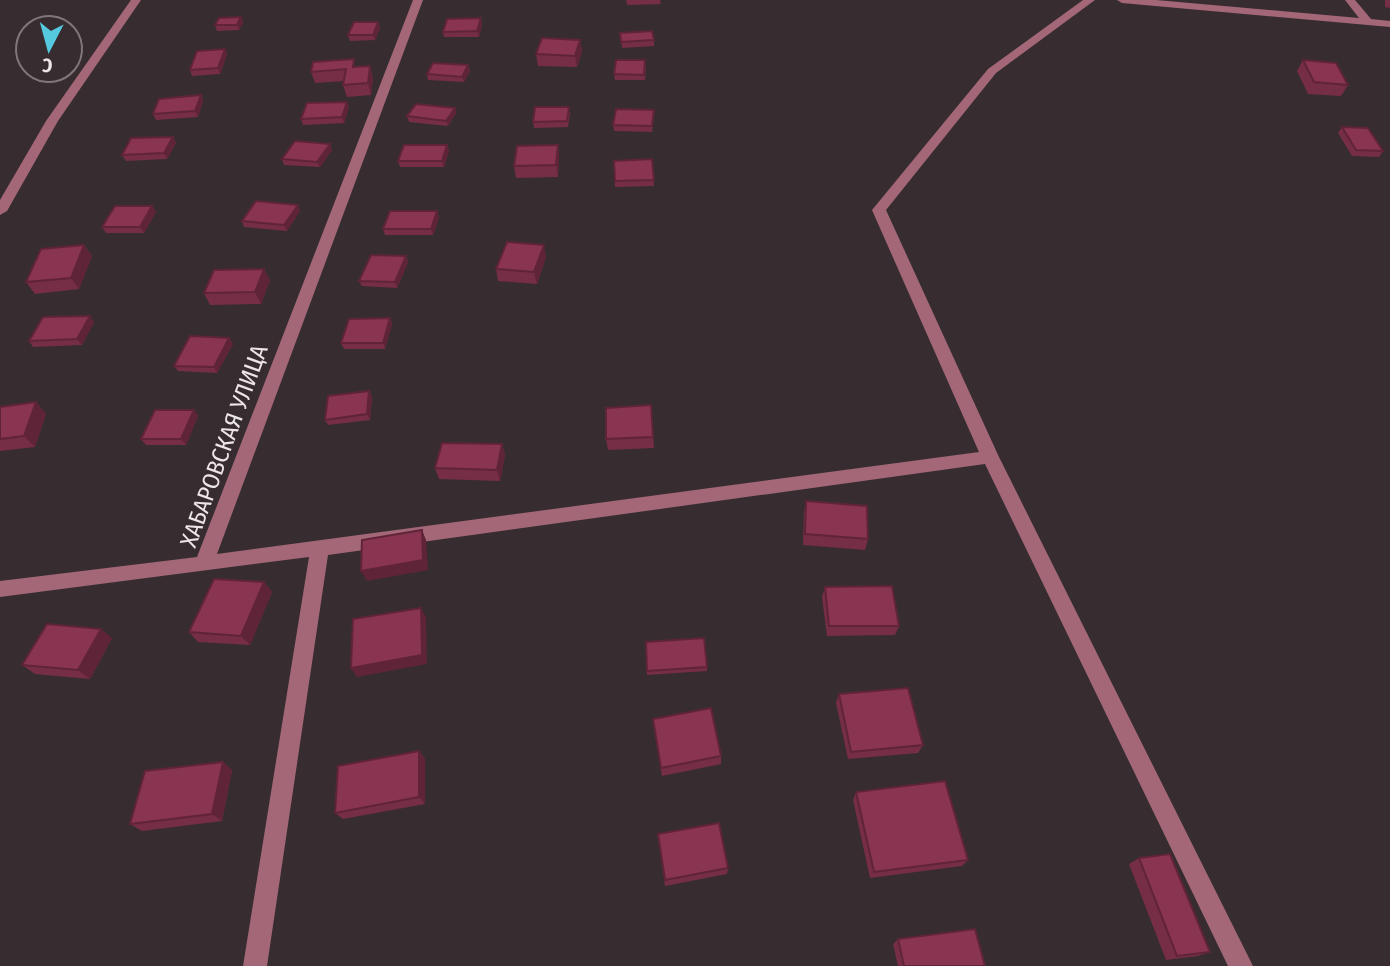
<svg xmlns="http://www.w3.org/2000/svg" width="1390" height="966" viewBox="0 0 1390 966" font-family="'Fira Sans Condensed',sans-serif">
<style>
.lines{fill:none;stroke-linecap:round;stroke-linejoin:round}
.minor{fill:#a36778;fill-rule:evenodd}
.wall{fill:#762d46}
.shaded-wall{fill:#602439}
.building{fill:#893451;stroke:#602439;stroke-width:2}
.labels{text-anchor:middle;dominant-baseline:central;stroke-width:5;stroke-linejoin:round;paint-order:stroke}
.street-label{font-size:24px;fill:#ede6e8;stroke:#372d30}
</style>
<rect width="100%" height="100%" fill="#372d30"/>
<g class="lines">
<path class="minor" d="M131 0H141L58 121 7 211 0 215V200L46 121Z
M413 0H423L217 554 979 452 872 210 988 69 1083 0H1095L996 73 886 210 999 457 1253 966H1228L985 464 328 555 267 966H243L309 557 0 597V581L197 557Z
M1117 0H1156L1359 18 1345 0H1355L1371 19 1390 21V27L1122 3Z"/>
</g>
<path class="wall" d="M626 0H660L661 4 627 5Z
M1385 0H1390V8L1385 7Z
M241 17 243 23 239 30 217 31 215 25Z
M378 22 380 28 375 40 350 41 348 35Z
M482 24 479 37H444L443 32Z
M620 33 654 40V46L622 48Z
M580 40 582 51 577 67 538 66 536 54Z
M225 49 227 55 220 74 192 76 190 70Z
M1303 60 1348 85 1341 96 1308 94 1297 71Z
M468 65 470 71 464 82 428 80 427 74Z
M646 66 645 80H615L614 74Z
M357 67 373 77 371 95 347 97 343 85 344 81 315 83 311 72Z
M201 95 203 101 198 117 156 120 153 114Z
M347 102 349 107 344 123 303 125 301 119Z
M455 108 456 113 448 126 409 122 407 116Z
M570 112 568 127 534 128 533 122Z
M654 116 652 132 614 131 613 125Z
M1342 127 1383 151 1379 157 1352 156 1338 133Z
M173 137 176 143 167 159 126 161 122 155Z
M330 144 332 150 320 167 284 165 282 159Z
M447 145 449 151 444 167H400L398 161Z
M558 145 559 157 558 177 516 178 514 166Z
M652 159 654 186 615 187 614 161Z
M152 206 156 212 144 233H106L102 227Z
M300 211 287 231 244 227 242 221Z
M437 211 439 217 433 235H385L383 229Z
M84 245 92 256 79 289 35 294 26 282Z
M406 256 408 262 397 288 362 286 359 281Z
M546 257 537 284 498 281 496 269Z
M270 280 261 304 210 305 204 293Z
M390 318 392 324 385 349H344L341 343Z
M94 322 82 345 33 347 29 341Z
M229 338 233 344 217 373 178 371 174 366Z
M369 391 372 396 370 420 328 425 325 420Z
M36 402 46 414 35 447 0 451V407Z
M651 405 654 448 608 450 606 439Z
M194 410 198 416 186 445H146L141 439Z
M502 444 505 455 500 481 439 479 435 468Z
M806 501 868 539 865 550 803 545 804 512Z
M264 582 272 592 250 645 198 642 189 632Z
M825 587 899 626 895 635 827 636 822 597Z
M112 638 90 679 35 674 22 665Z
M707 667V671L647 675V671Z
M839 694 923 745 918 753 848 759 836 703Z
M653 719 721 756V764L662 776Z
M419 751 425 759V804L343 819 335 813Z
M223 762 232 770 222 821 142 831 130 824Z
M856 792 968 860 962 866 870 878 853 800Z
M658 834 728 868 727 874 665 886Z
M1139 858 1210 952 1198 956 1166 960 1129 864Z
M898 939 985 966H898L893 944Z"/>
<path class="shaded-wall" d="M241 17 243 23 239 30 237 25Z
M481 18 482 24 479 37 477 31Z
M378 22 380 28 375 40 373 35Z
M580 40 582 51 577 67 575 56Z
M225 49 227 55 220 74 218 68Z
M468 65 470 71 464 82 462 77Z
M370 66 373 77 371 95 368 83Z
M201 95 203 101 198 117 195 111Z
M347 102 349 107 344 123 342 117Z
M455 108 456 113 448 126 446 121Z
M173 137 176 143 167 159 164 153Z
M330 144 332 150 320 167 317 162Z
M447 145 449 151 444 167 442 161Z
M558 145 559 157 558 177 556 165Z
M298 205 300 211 287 231 284 225Z
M152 206 156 212 144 233 140 227Z
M437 211 439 217 433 235 431 229Z
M84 245 92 256 79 289 71 278Z
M544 245 546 257 537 284 534 272Z
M406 256 408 262 397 288 395 282Z
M264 269 270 280 261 304 255 292Z
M90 316 94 322 82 345 77 339Z
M390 318 392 324 385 349 383 343Z
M229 338 233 344 217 373 214 367Z
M369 391 372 396 370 420 367 414Z
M36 402 46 414 35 447 24 436Z
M194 410 198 416 186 445 181 439Z
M502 444 505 455 500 481 497 470Z
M422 530 426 540 428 570 367 581 361 571Z
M264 582 272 592 250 645 241 636Z
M421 608 426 617 427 664 357 677 351 668Z
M101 629 112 638 90 679 78 670Z
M419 751 425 759V804L419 797Z
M223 762 232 770 222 821 212 814Z"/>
<path class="building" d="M241 17 237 25H215L219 18Z
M481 18 477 31 443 32 447 19Z
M354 22H378L373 35H348Z
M652 31 654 40 621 42 620 33Z
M542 38 580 40 575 56 536 54Z
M225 49 218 68 190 70 197 51Z
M354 59 353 67 370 66 368 83 343 85 346 69 311 72 313 62Z
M616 60H645L644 75 614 74Z
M1303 60 1336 63 1348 85 1314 82Z
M433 63 468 65 462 77 427 74Z
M201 95 195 111 153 114 159 99Z
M347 102 342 117 301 119 307 103Z
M416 104 455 108 446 121 407 116Z
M535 107H569L567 121 533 122Z
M616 109 654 110 652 126 613 125Z
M1342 127 1368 128 1383 151 1356 150Z
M173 137 164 153 122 155 131 138Z
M295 141 330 144 317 162 282 159Z
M404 145H447L442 161H398Z
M558 145 556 165 514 166 517 146Z
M652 159 654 180 615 181 614 161Z
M256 201 298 205 284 225 242 221Z
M115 206H152L140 227H102Z
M390 211H437L431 229H383Z
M507 242 544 245 534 272 496 269Z
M84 245 71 278 26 282 41 249Z
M371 255 406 256 395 282 359 281Z
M264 269 255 292 204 293 214 270Z
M90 316 77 339 29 341 43 317Z
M390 318 383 343H341L349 319Z
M190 336 229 338 214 367 174 366Z
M369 391 367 414 325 420 328 396Z
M36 402 24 436 0 439V407Z
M651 405 653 437 606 439V408Z
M155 410H194L181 439H141Z
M442 443 502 444 497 470 435 468Z
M806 501 867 506 868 539 805 534Z
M422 530 423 560 361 571 362 540Z
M214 579 264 582 241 636 189 632Z
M892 586 899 626H829L825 587Z
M421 608 422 655 351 668 353 619Z
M47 624 101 629 78 670 22 665Z
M704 638 707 667 647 671 646 642Z
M908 688 923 745 851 752 839 694Z
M711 708 721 756 661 768 653 719Z
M419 751V797L335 813 338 766Z
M223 762 212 814 130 824 145 771Z
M945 781 968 860 874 872 856 792Z
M719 823 728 868 665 880 658 834Z
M1170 854 1210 952 1177 956 1139 858Z
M975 929 985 966H904L898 939Z"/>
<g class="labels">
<g class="street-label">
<text transform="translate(224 446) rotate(-70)">ХАБАРОВСКАЯ УЛИЦА</text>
</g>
</g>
<g transform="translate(49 49) rotate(186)"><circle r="33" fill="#372d30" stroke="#80777a" stroke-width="2"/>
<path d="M0-5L12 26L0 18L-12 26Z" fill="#55cadf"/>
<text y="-10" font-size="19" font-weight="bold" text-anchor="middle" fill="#ede6e8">С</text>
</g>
</svg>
